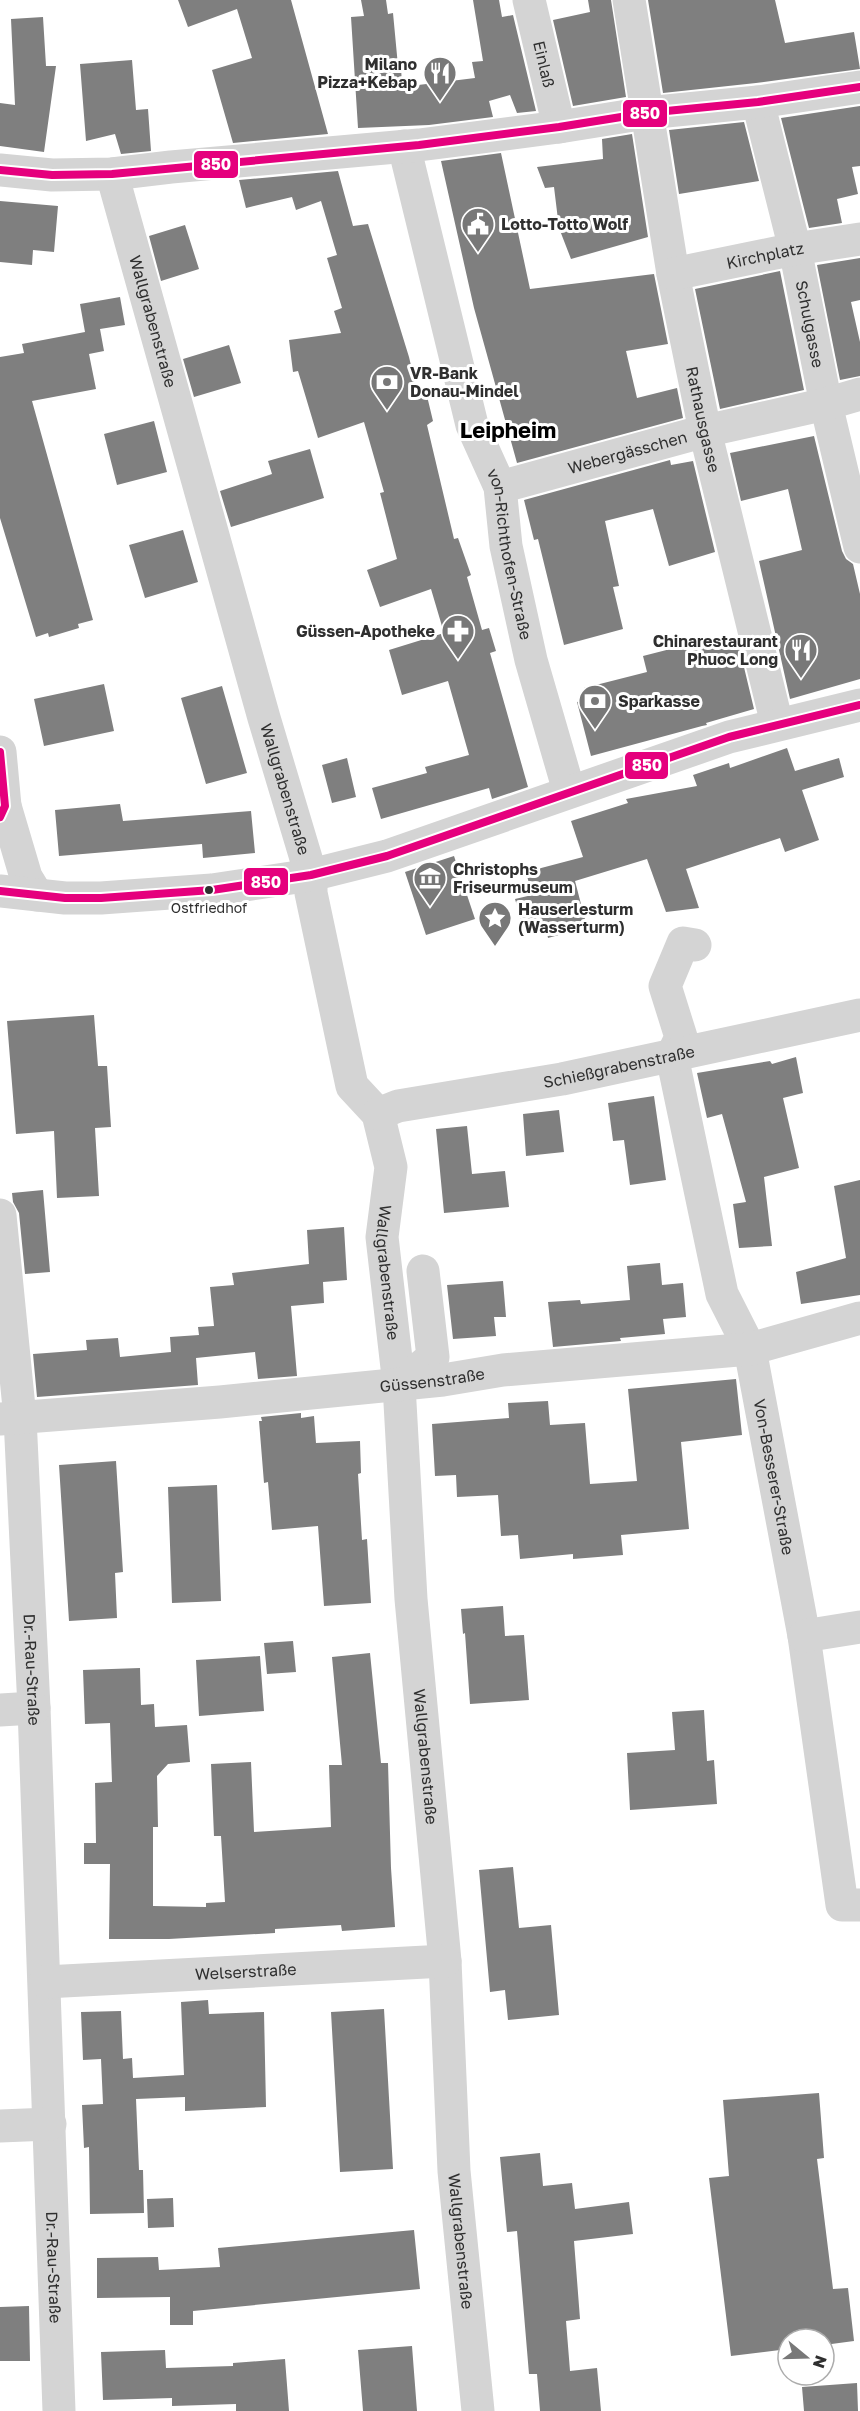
<svg xmlns="http://www.w3.org/2000/svg" width="860" height="2411" viewBox="0 0 860 2411" font-family="'Golos Text',sans-serif">
<style>
.building{fill:#7f7f7f}
.lines{fill:none;stroke-linecap:round;stroke-linejoin:round}
.minor{stroke:#d4d4d4;stroke-width:33}
.bus-1-casing{stroke:#fff;stroke-width:12}
.bus-1{stroke:#e5007d;stroke-width:8}
.bus-dot{fill:#2f2f2f;stroke:#fff;stroke-width:2}
.labels{text-anchor:middle;dominant-baseline:central;stroke-width:6;stroke-linejoin:round;paint-order:stroke}
.bus-label{font-size:14px;fill:#2f2f2f;stroke:#fff}
.poi-label{font-size:16px;font-weight:bold;fill:#2f2f2f;stroke:#fff;text-anchor:start}
.street-label{font-size:16px;fill:#2f2f2f;stroke:#fff}
.district-label{font-size:22px;font-weight:bold;fill:#000;stroke:#fff}
.line-badge{stroke:#fff;stroke-width:2}
.badge-label{font-size:16px;text-anchor:middle;font-weight:bold;fill:#fff}
</style>
<rect width="100%" height="100%" fill="#fff"/>
<path class="building" d="M178 0H291L328 134 233 143 212 70 252 58 237 9 188 27Z
M361 0H386L388 14 393 13 398 66H401L402 87 475 78 472 62 483 61 473 0H499L502 17 513 15 536 111 517 113 510 95 489 101 493 117 429 125 358 128 351 17 364 16Z
M588 0H611L626 97 573 106 553 20 590 12Z
M648 0H775L785 43 854 32 860 69 756 83 663 93Z
M43 17 46 66H56L44 152 0 146V103L15 105 11 19Z
M132 60 136 110 148 109 151 151 121 154 115 134 86 141 80 64Z
M860 106V166L852 167 858 194 837 199 842 223 809 228 781 118Z
M744 122 759 181 679 194 669 130Z
M632 134 648 237 571 259 559 228 554 187 545 188 537 167 603 159 602 139Z
M501 153 530 289 654 274 668 344 626 351 637 398 677 388 683 418 517 463 474 308 441 161Z
M338 171 353 226 368 224 409 357 418 395 427 396 433 421 427 425 454 539 458 538 471 575 467 577 482 630 489 628 496 651 490 653 528 787 492 799 489 788 381 819 372 788 427 773 425 767 469 755 448 681 402 695 389 650 444 633 431 589 380 607 367 570 397 559 380 493 384 492 364 422 318 438 298 371 293 372 289 340 341 333 334 311 342 308 327 258 337 255 321 201 296 210 292 197 246 208 239 180Z
M0 201 58 206 54 252 33 250 32 265 0 262Z
M185 225 199 269 161 281 149 236Z
M860 258V300L851 302 860 342V376L840 380 817 265Z
M780 271 804 390 720 409 695 289Z
M120 297 125 325 100 329 104 351 89 354 96 389 32 401 93 620 78 624 79 628 49 637 48 633 36 637 0 518V357L24 353 22 344 85 332 80 304Z
M229 345 241 383 194 397 183 359Z
M154 421 167 472 117 485 104 434Z
M814 436 842 551 846 559 853 564 860 594V679L790 699 759 561 802 550 788 489 741 501 730 453Z
M310 449 324 498 231 527 220 491 272 474 268 461Z
M670 460 671 465 693 461 715 552 669 566 653 509 605 521 619 586 613 587 623 629 564 645 538 539 534 540 524 500Z
M183 530 198 582 145 598 129 545Z
M737 638 754 709 706 723 707 725 702 726 591 756 577 702 587 700 584 688 647 672 643 656 686 645 687 651Z
M104 684 114 731 44 746 34 699Z
M222 686 247 773 206 784 181 698Z
M787 748 795 771 839 758 844 777 802 790 819 840 785 852 780 838 686 869 699 908 666 912 647 859 575 881 587 927 548 938 546 928 525 934 515 899 532 895 526 872 583 857 571 821 628 803 626 799 697 786 693 775 729 763 730 768Z
M347 758 356 797 332 803 322 765Z
M120 804 123 821 251 811 255 853 203 858 202 844 59 856 55 810Z
M454 856 475 919 426 935 405 872Z
M94 1015 98 1066H107L111 1127 95 1128 99 1196 57 1198 54 1131 16 1134 7 1021Z
M796 1057 803 1093 783 1098 799 1168 764 1177 772 1246 739 1248 733 1204 746 1202 722 1114 707 1118 697 1073 770 1061 772 1064Z
M654 1096 666 1180 630 1185 624 1140 613 1141 608 1103Z
M559 1110 564 1152 526 1156 523 1114Z
M467 1126 472 1174 505 1171 509 1207 444 1213 436 1129Z
M860 1180V1295L801 1304 796 1272 846 1258 834 1186Z
M43 1190 50 1272 25 1274 19 1213 13 1202 12 1193Z
M344 1227 347 1280 323 1282 324 1303 291 1306 297 1376 258 1379 255 1352 196 1358 198 1385 37 1397 33 1354 87 1350 86 1340 118 1338 120 1357 171 1352 170 1337 199 1335 198 1327 214 1326 210 1287 234 1285 232 1273 309 1264 307 1230Z
M660 1263 662 1285 683 1283 686 1317 663 1319 665 1334 620 1338 621 1341 553 1347 548 1302 580 1300 581 1304 630 1300 627 1266Z
M503 1281 506 1317H494L496 1336 453 1339 447 1285Z
M736 1379 742 1435 681 1442 689 1529 621 1535 623 1555 573 1559V1554L520 1559 518 1535 501 1536 498 1495 457 1497 456 1475 435 1476 432 1424 509 1418 508 1403 548 1401 550 1425 585 1423 590 1484 637 1481 628 1389Z
M301 1413V1418L314 1416 316 1443 360 1441 361 1473 358 1474 362 1540 367 1539 371 1603 324 1606 318 1526 272 1530 268 1482 264 1483 259 1421H262L261 1417Z
M116 1461 123 1572 115 1573 117 1618 69 1621 59 1465Z
M217 1485 221 1601 172 1603 168 1487Z
M503 1606 505 1636 524 1635 529 1700 470 1704 465 1633 463 1634 461 1609Z
M293 1641 296 1672 267 1674 264 1643Z
M370 1653 381 1763H388L391 1868 395 1927 342 1931 341 1925 275 1929V1933L169 1939H109L110 1864H84V1843H96L95 1783 112 1782 110 1723 85 1724 83 1670 140 1668 141 1705 154 1704 155 1727 187 1725 190 1762 168 1764 157 1776 158 1827H153V1906L206 1907V1903L225 1902 221 1836H214L211 1764 251 1762 254 1832 331 1827 329 1765H342L332 1657Z
M260 1656 264 1711 199 1716 196 1660Z
M704 1710 707 1761 714 1760 717 1804 630 1810 627 1753 675 1750 672 1712Z
M513 1867 519 1928 551 1925 559 2015 508 2020 505 1990 490 1992 479 1870Z
M208 2000 209 2014 264 2012 266 2107 185 2111V2097L136 2099 139 2170H143L144 2213 90 2214 89 2147 84 2148 82 2105 103 2104 101 2059 83 2060 81 2012 121 2011 123 2059 132 2058 133 2078 184 2075 181 2002Z
M384 2009 393 2169 340 2172 331 2012Z
M819 2093 824 2158 817 2159 833 2289 848 2288 854 2341 824 2345V2339H788V2349L731 2356 709 2178 729 2176 723 2100Z
M540 2153 543 2186 572 2183 575 2209 629 2202 633 2234 574 2241 580 2319 566 2321 570 2371 597 2368 601 2411H540L537 2374H529L517 2231 507 2232 500 2157Z
M173 2198 174 2227 148 2228 147 2199Z
M414 2230 420 2289 193 2311V2325H170V2297L97 2298V2258L158 2257 159 2270 220 2267 218 2248Z
M29 2306 30 2361H0V2307Z
M412 2346 417 2411H363L358 2350Z
M165 2350 166 2368 233 2366V2363L285 2359 289 2411H236V2404L172 2406V2398L103 2400 101 2352Z
M857 2383 858 2411H804L802 2387Z"/>
<g class="lines">
<g class="minor">
<path id="s1" d="M529 0 559 127"/>
<path id="s2" d="M629 0 673 274 705 431 777 724"/>
<path id="s3" d="M758 102 795 249 826 404 860 547"/>
<path id="s4" d="M404 146 472 425 500 487 506 546 531 660 569 791"/>
<path d="M0 170 52 175 112 174 171 167 419 145 559 127 646 113 758 102 860 87"/>
<path id="s5" d="M112 174 264 718 311 875V893L352 1086 378 1114 391 1167 382 1237 399 1385 411 1599 445 1961 454 2171 478 2411"/>
<path id="s6" d="M673 274 795 249 860 239"/>
<path id="s7" d="M500 487 705 431 826 404 860 394"/>
<path d="M0 752 5 806 0 817"/>
<path d="M5 806 26 877 37 895"/>
<path d="M0 891 65 898H101L212 890 311 875 387 856 729 737 860 705"/>
<path id="s8" d="M672 1056 722 1294 750 1349 804 1636 842 1905H860"/>
<path d="M672 1056 681 1037 665 986 683 943 695 945"/>
<path id="s9" d="M378 1114 398 1106 562 1079 860 1015"/>
<path id="s10" d="M0 1215 20 1418 34 1708 59 2411"/>
<path d="M399 1385 433 1357 423 1271"/>
<path id="s11" d="M0 1419 220 1402 443 1380 503 1370 750 1349 860 1318"/>
<path d="M804 1636 860 1627"/>
<path d="M0 1710 34 1708"/>
<path id="s12" d="M45 1982 445 1961"/>
<path d="M0 2126 50 2124"/>
</g>
<defs>
<path id="bus-1" d="M0 170 52 175 112 174 419 145 559 127 646 113 758 102 860 87
M0 752 5 806 0 817
M0 891 65 898H101L212 890 311 875 387 856 729 737 860 705"/>
</defs>
<use href="#bus-1" class="bus-1-casing"/>
<use href="#bus-1" class="bus-1"/>
</g>
<defs>
<symbol id="restaurant-pin" viewBox="-11 -11 22 30"><path d="M0 17L-7.5 6A9.5 9.5 0 1 1 7.5 6Z" fill="#787878" stroke="#fff"/><path d="M-5-6h1v4h1v-4h1v4h1v-4h1v5L-1.5 .5V6h-2V.5L-5-1ZM5-6V6H3V1.5H1.5Q1.5-4 5-6Z" fill="#fff"/></symbol>
<symbol id="civic-pin" viewBox="-11 -11 22 30"><path d="M0 17L-7.5 6A9.5 9.5 0 1 1 7.5 6Z" fill="#787878" stroke="#fff"/><path d="M-.6-6.5H3V-4.5H.6V-3L4-1V1h2V6H-6V1h2V-1L-.6-3ZM-1.2 2.5V6h2.4V2.5Z" fill="#fff"/></symbol>
<symbol id="bank-pin" viewBox="-11 -11 22 30"><path d="M0 17L-7.5 6A9.5 9.5 0 1 1 7.5 6Z" fill="#787878" stroke="#fff"/><path d="M-6-4H6V4H-6ZM0-2.3a2.3 2.3 0 1 0 0 4.6a2.3 2.3 0 1 0 0-4.6Z" fill="#fff"/></symbol>
<symbol id="pharmacy-pin" viewBox="-11 -11 22 30"><path d="M0 17L-7.5 6A9.5 9.5 0 1 1 7.5 6Z" fill="#787878" stroke="#fff"/><path d="M-2-6h4v4h4v4h-4v4h-4v-4h-4v-4h4Z" fill="#fff"/></symbol>
<symbol id="museum-pin" viewBox="-11 -11 22 30"><path d="M0 17L-7.5 6A9.5 9.5 0 1 1 7.5 6Z" fill="#787878" stroke="#fff"/><path d="M0-6L6-3V-2H-6V-3ZM-5-1h2V3h-2ZM-1-1h2V3h-2ZM3-1h2V3H3ZM-6 4H6V6H-6Z" fill="#fff"/></symbol>
<symbol id="sight-pin" viewBox="-11 -11 22 30"><path d="M0 17L-7.5 6A9.5 9.5 0 1 1 7.5 6Z" fill="#787878" stroke="#fff"/><path d="M0-6L1.8-2.2L6-1.7L2.9 1.2L3.7 5.4L0 3.3L-3.7 5.4L-2.9 1.2L-6-1.7L-1.8-2.2Z" fill="#fff"/></symbol>
</defs>
<g fill-rule="evenodd">
<use href="#restaurant-pin" x="421" y="54" width="38" height="52"/>
<use href="#civic-pin" x="459" y="205" width="38" height="52"/>
<use href="#bank-pin" x="368" y="363" width="38" height="52"/>
<use href="#pharmacy-pin" x="439" y="612" width="38" height="52"/>
<use href="#restaurant-pin" x="782" y="631" width="38" height="52"/>
<use href="#bank-pin" x="576" y="682" width="38" height="52"/>
<use href="#museum-pin" x="411" y="859" width="38" height="52"/>
<use href="#sight-pin" x="476" y="899" width="38" height="52"/>
</g>
<circle class="bus-dot" cx="209" cy="890" r="5"/>
<g class="labels">
<g class="bus-label">
<text x="209" y="907">Ostfriedhof</text>
</g>
<g class="poi-label">
<text x="417" y="64" text-anchor="end">Milano<tspan x="417" dy="18">Pizza+Kebap</tspan></text>
<text x="501" y="224">Lotto-Totto Wolf</text>
<text x="410" y="373">VR-Bank<tspan x="410" dy="18">Donau-Mindel</tspan></text>
<text x="435" y="631" text-anchor="end">Güssen-Apotheke</text>
<text x="778" y="641" text-anchor="end">Chinarestaurant<tspan x="778" dy="18">Phuoc Long</tspan></text>
<text x="618" y="701">Sparkasse</text>
<text x="453" y="869">Christophs<tspan x="453" dy="18">Friseurmuseum</tspan></text>
<text x="518" y="909">Hauserlesturm<tspan x="518" dy="18">(Wasserturm)</tspan></text>
</g>
<g class="street-label">
<text stroke="none"><textPath href="#s1" startOffset="66">Einlaß</textPath></text>
<text stroke="none"><textPath href="#s6" startOffset="94">Kirchplatz</textPath></text>
<text stroke="none"><textPath href="#s5" startOffset="153">Wallgrabenstraße</textPath></text>
<text stroke="none"><textPath href="#s3" startOffset="228">Schulgasse</textPath></text>
<text stroke="none"><textPath href="#s2" startOffset="426">Rathausgasse</textPath></text>
<text stroke="none"><textPath href="#s7" startOffset="132">Webergässchen</textPath></text>
<text stroke="none"><textPath href="#s4" startOffset="423">von-Richthofen-Straße</textPath></text>
<text stroke="none"><textPath href="#s5" startOffset="639">Wallgrabenstraße</textPath></text>
<text stroke="none"><textPath href="#s9" startOffset="246">Schießgrabenstraße</textPath></text>
<text stroke="none"><textPath href="#s5" startOffset="1143">Wallgrabenstraße</textPath></text>
<text stroke="none"><textPath href="#s11" startOffset="434">Güssenstraße</textPath></text>
<text stroke="none"><textPath href="#s8" startOffset="435">Von-Besserer-Straße</textPath></text>
<text stroke="none"><textPath href="#s10" startOffset="456">Dr.-Rau-Straße</textPath></text>
<text stroke="none"><textPath href="#s5" startOffset="1629">Wallgrabenstraße</textPath></text>
<text stroke="none"><textPath href="#s12" startOffset="201">Welserstraße</textPath></text>
<text stroke="none"><textPath href="#s5" startOffset="2115">Wallgrabenstraße</textPath></text>
<text stroke="none"><textPath href="#s10" startOffset="1054">Dr.-Rau-Straße</textPath></text>
</g>
<g class="district-label">
<text x="508" y="429">Leipheim</text>
</g>
</g>
<g class="line-badge">
<rect x="622" y="99" width="46" height="29" rx="6" fill="#e5007d"/>
<rect x="193" y="150" width="46" height="29" rx="6" fill="#e5007d"/>
<rect x="624" y="751" width="45" height="29" rx="6" fill="#e5007d"/>
<rect x="243" y="867" width="46" height="29" rx="6" fill="#e5007d"/>
</g>
<g class="badge-label">
<text x="645" y="119">850</text>
<text x="216" y="170">850</text>
<text x="647" y="771">850</text>
<text x="266" y="888">850</text>
</g>
<g transform="translate(806 2357) rotate(109)"><circle r="28" fill="#ffffff" stroke="#acacac" stroke-width="1.5"/>
<path d="M0-4.5L10 22L0 15L-10 22Z" fill="#787878"/>
<text y="-9" font-size="16" font-weight="bold" text-anchor="middle" fill="#2f2f2f">N</text>
</g>
</svg>
